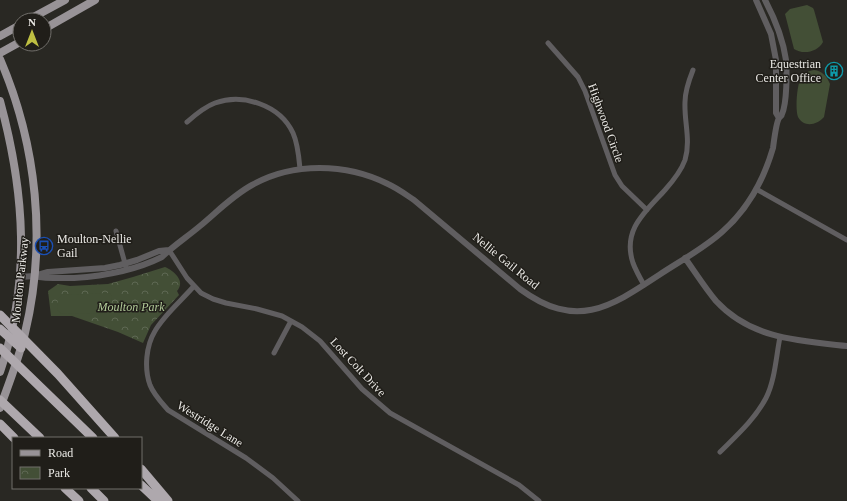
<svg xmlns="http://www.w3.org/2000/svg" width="847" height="501" viewBox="0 0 847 501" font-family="'Times New Roman',serif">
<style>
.park{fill:url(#park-crowns)}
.pitch{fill:#434f36}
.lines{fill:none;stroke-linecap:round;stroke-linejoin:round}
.minor{stroke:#605e60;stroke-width:5}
.tertiary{stroke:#605e60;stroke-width:6}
.primary{stroke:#989397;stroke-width:8}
.motorway{stroke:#aea8ad;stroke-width:9}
.labels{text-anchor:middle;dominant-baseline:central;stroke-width:3;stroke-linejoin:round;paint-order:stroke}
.poi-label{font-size:12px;fill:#eae9e5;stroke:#201e19;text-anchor:end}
.street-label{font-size:12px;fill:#eae9e5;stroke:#201e19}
.park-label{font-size:12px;font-style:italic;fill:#b2cb99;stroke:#201e19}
</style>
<defs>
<pattern id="park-crowns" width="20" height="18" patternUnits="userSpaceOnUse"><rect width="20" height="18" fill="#434f36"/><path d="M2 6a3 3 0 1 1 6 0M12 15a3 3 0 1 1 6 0" fill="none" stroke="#5e6853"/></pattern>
</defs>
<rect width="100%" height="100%" fill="#292823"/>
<path class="park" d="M165 267C174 271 186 281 177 291L179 295 151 325 143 343 118 332 72 316H51L48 291 58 284 70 286 108 284 133 277Z"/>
<path class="pitch" d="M807 5 813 8 814 10 823 42C818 52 803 55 794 49L785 14 790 9Z
M814 70C822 71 827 76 830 84L824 117C817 125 804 128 798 117 795 110 797 84 801 78 804 73 808 71 814 70Z
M110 293C114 299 109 308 104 313L61 314 57 309 58 299 62 295Z"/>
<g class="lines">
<path class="minor" d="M548 43 578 77 585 91 615 175 622 186 647 210
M187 122C195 115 204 107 215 103 243 93 280 105 293 133 298 144 299 158 300 169
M756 189 847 240
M116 231 126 267
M169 250 187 278 201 293 213 299 226 303 257 309 282 316 302 327 320 341 362 389 390 413 519 485 539 501
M644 285C640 278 636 271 633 263 622 230 645 212 665 190 673 181 681 171 685 160 691 140 684 122 685 102 685 91 689 80 693 70
M194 286C182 300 164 315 155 331 146 346 144 368 150 385 154 395 162 403 168 410L246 458 273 478 298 501
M274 353 291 321
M720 452C736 436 755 419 766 398 775 380 776 357 780 337"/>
<path class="tertiary" d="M756 0 771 34 776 60V113L779 118
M685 258C695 272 705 288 716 301 751 339 799 341 847 346
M34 276C48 279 60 278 74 278 105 276 134 271 162 257 173 246 187 237 200 226 217 212 232 196 252 185 293 162 346 163 388 184 397 188 405 194 414 200L520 289C576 330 609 308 659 275 680 261 703 249 722 232 747 210 764 179 773 148 774 141 776 123 779 118 780 117 782 116 782 114 787 103 787 72 786 60 783 39 775 19 765 0
M20 277 34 276 48 272 105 268 120 265 137 260 159 251 169 250"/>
<path class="primary" d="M28 20 65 0
M44 29 95 0
M0 36 20 25
M0 53 20 42
M0 59C37 145 47 242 25 333 19 358 9 383 0 408
M0 101C25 193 31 281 0 372"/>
<path class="motorway" d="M0 315 58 374 115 438
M0 329 21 348
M0 348 93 438
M0 400 40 438
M0 424 14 438
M141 469 168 501
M141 485 158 501
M65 488 79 501
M91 488 104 501"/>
</g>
<defs>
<symbol id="building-ring" viewBox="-11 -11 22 22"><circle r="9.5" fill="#201e19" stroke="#0f9aa8" stroke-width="1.5"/><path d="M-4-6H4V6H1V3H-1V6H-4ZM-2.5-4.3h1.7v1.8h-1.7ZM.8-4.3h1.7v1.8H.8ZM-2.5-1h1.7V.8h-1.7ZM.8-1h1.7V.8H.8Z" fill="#0f9aa8"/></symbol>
<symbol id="bus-ring" viewBox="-11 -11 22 22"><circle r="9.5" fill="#201e19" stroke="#1a4fb4" stroke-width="1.5"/><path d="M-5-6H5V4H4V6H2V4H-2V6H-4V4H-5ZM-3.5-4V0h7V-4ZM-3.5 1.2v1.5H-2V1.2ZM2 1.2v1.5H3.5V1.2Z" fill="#1a4fb4"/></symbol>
</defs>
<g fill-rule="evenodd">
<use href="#building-ring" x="824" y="61" width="20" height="20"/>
<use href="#bus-ring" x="34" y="236" width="20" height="20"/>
</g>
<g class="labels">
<g class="poi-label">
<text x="821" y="64">Equestrian<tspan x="821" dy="14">Center Office</tspan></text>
<text x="57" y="239" text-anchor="start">Moulton-Nellie<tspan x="57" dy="14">Gail</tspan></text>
</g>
<g class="street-label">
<text transform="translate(606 123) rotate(70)">Highwood Circle</text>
<text transform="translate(506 261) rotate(39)">Nellie Gail Road</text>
<text transform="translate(20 280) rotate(-84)">Moulton Parkway</text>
<text transform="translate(358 367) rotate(47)">Lost Colt Drive</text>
<text transform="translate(210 424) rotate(32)">Westridge Lane</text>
</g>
<g class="park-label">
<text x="131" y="307">Moulton Park</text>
</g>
</g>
<rect x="12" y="437" width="130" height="52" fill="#201e19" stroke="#716f6b"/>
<rect x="20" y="450" width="20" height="6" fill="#989397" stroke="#716f6b"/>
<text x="48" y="457" font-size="12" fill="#eae9e5">Road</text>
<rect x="20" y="467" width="20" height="12" fill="url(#park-crowns)" stroke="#716f6b"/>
<text x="48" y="477" font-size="12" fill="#eae9e5">Park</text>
<g transform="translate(32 32)"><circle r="19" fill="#201e19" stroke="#716f6b"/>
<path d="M0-3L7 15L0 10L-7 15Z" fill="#bebf42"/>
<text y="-6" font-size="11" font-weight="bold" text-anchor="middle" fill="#eae9e5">N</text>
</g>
</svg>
